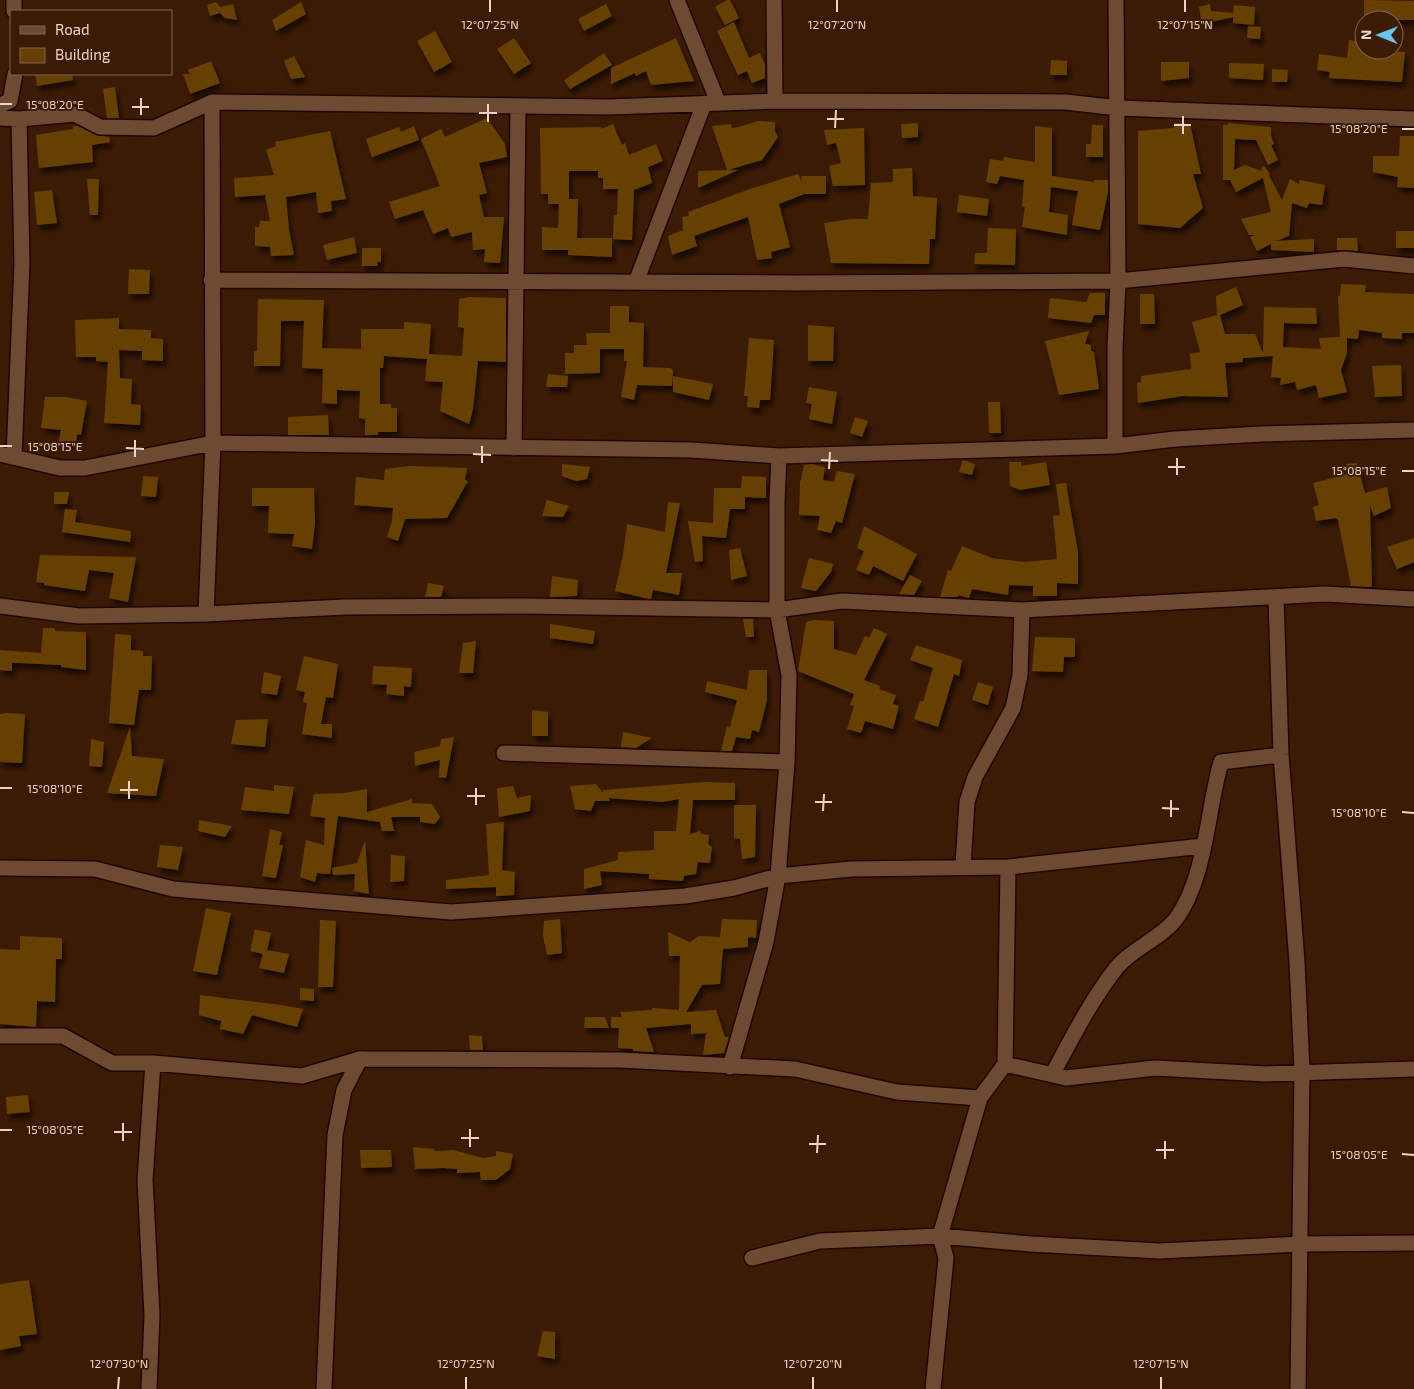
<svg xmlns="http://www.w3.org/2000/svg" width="1414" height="1389" viewBox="0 0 1414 1389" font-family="'Exo 2',sans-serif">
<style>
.building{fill:#664000;filter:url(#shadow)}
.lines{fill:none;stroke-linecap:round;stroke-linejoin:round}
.street-casing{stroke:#1e0700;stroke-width:18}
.street{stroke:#6f4a33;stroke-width:15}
.ticks{fill:none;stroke:#ebd4c7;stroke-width:2}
.ticks-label{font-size:12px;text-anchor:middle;fill:#ebd4c7;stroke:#3c1b04;stroke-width:4;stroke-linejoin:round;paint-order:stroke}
</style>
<defs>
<filter id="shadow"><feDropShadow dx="3" dy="5.5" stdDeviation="2.5" flood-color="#0009"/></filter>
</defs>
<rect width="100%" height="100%" fill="#3c1b04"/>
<path class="building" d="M727 0H730L739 18 725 25 715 7Z
M1364 0 1414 1V20H1364Z
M216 2 220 7 233 4 237 20 225 18 220 13 210 16 207 5Z
M301 2 306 14 276 31 272 20Z
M606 4 612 16 584 31 578 19Z
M1210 4 1211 11 1233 13 1234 5 1255 7 1254 25 1233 23V17L1202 24 1199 7Z
M734 22 749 58 760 53 765 65V78L752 83 747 71 738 75 717 31Z
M1248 26 1261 27 1260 39 1247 38Z
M435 31 452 62 434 72 417 41Z
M514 38 531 63 514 74 497 49Z
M676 38 694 81 651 85 646 71 636 76 635 73 611 84V68Z
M1349 40 1364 42V50L1405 52 1402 82 1329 78 1330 72 1317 70 1319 54 1347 58Z
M604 53 612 65 570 89 564 80Z
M294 56 305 77 291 79 284 61Z
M1051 60 1067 61V75H1050Z
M211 61 220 83 190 94 183 74H190L188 70Z
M1161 62H1189V78L1161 81Z
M1229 63 1264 64 1263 80 1229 78Z
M1272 69 1288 70 1287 82H1272Z
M35 74H72L73 80 37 86Z
M115 87 119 118H107L103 89Z
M487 118 505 144 507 157 479 163 487 193 479 195 484 217H504L500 263 484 262 485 249 473 250 472 232 451 237 448 228 433 234 423 210 395 219 389 202 440 186 421 139 441 129 445 137Z
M758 121 775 122V131L778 137 762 160 728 170H738L698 188V171L727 170 712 126 731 124 732 128 739 127Z
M918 123V137L902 138 901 124Z
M1175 123 1190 124 1201 174H1193L1203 208 1180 228 1138 224V131L1174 128Z
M1228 123 1271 127V136L1274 144 1271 145 1278 160 1268 165 1256 140 1235 139 1234 170 1245 165 1262 171 1261 168 1264 166 1270 174 1269 175 1282 200 1290 179 1299 184 1300 180 1325 185 1322 205 1309 203 1307 208 1292 203 1289 236 1276 241 1314 239V252L1271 250V244L1257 251 1250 237 1256 235H1249L1241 219 1271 212 1263 178 1236 192 1230 180H1223V125H1228Z
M613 124 622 145 625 143 629 155 656 144 663 161 648 167 652 183 634 190 632 240 613 239 614 215H617L618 189H603V178H598V171H569V199H578L577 238H612V257L568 255V250H542V227L558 228 559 204H548V194H541L540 128 601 127V129Z
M1092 125H1103V157H1086V144H1091Z
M73 126H77L96 135 109 137 110 142 92 145 93 162 39 168 36 135 73 129Z
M414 126 419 140 372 157 366 139 399 127 401 132Z
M1035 126 1052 128V176L1094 182V180H1108V192L1100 230 1072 225 1078 191 1051 187 1049 212 1068 215 1067 235 1022 227 1025 207 1022 206 1024 180 1000 176 997 184 986 182 990 159 1003 161 1004 157 1035 162Z
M864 128 865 185 833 186 829 166 841 163 836 143 827 145 824 130Z
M330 131 346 199 331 201 332 211 318 213 316 192 286 197 289 230 294 255 271 256 270 247 255 246V227H259L260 221H270L265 195 235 197 234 178 274 175 266 150 276 146 275 142Z
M1400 136H1414V188L1397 187 1398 177 1373 172V156H1399Z
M912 168 913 196 937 198 935 239H930L929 264 831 263 824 223 851 219H868L871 183 893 182V169Z
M798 174 802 182 801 176H826V194H804L779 204 790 247 771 252 772 258 757 260 748 217 694 236 697 246 672 255 668 236 683 230 682 217 689 216 688 212 750 189Z
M87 179H99L98 215H90Z
M52 190 57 223 37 225 34 192Z
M959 195 989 199 987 216 957 212Z
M988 228 1016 229 1015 265 974 264 975 253H987Z
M1396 231H1414V248H1396Z
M354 237 357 253 327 260 323 245Z
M1337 238H1357L1358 251 1337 250Z
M362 248H381V262H377L378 266H362Z
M129 269 150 270 149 294H128Z
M1341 284 1366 285 1365 292 1414 294V333H1402V339L1382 338V333L1359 330 1358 339 1347 338V353L1341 370 1347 392 1319 398 1316 385 1297 390 1295 382 1280 385 1281 378 1271 377 1273 356 1243 358V362L1225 363 1228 397 1183 396 1138 403 1137 383 1141 382V376L1191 369 1190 354 1200 352 1192 322 1217 315 1216 296 1236 287 1243 305 1220 315 1225 334H1255L1263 353 1264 307 1316 308 1317 324 1284 323 1283 347 1321 349 1319 338 1340 337 1338 296H1340Z
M1090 293H1105V315H1094L1091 323 1048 318 1050 298 1086 302Z
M1140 294H1154L1155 324H1140Z
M469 297 506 298V362L478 361 473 409 469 424 440 411 443 382 425 381 427 359 384 356 383 368H380V404H391V408H397V432H378V435H365V419L359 418 360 391 337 390V404L322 403 323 369 302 368 304 321H281L280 366H254V351H257L258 299 324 300 322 348 361 349V329H404V322L431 324 429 354 462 356 464 328 458 327 459 299Z
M610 306H629V322L644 323 643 367 670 368 673 370 672 386 637 385 634 400 621 397 627 361H624V349H600V373L565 374V353H574V345H587L586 333H610Z
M119 318V329L151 330V338L163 339V361L142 360V351L119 350 120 378 132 379 131 404 141 405 140 425 104 423 108 362 96 361V357H76L75 320Z
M808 325 834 327 833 361H808Z
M1089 331 1085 344 1091 345V351L1094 352 1099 389 1059 395 1045 341Z
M749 338 774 340 770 400H760L759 408 747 407 748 396H744Z
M1401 365 1402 396 1375 397 1372 366Z
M548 374 568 376 567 387H546Z
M673 376 713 384 709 400 673 392Z
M809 387 837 392 832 424 809 419 812 404 806 403Z
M45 397H67L87 401 81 435 77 434 76 443 59 441 61 430 41 428Z
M988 402H1000L1001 433H989Z
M328 415 329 435H288V417Z
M855 417 868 421 862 437 850 433Z
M963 460 975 464 972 475 959 472Z
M1009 462H1021V466L1046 462 1050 485 1020 490 1010 486Z
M1357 463 1365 493 1387 487 1391 508 1374 516 1370 506 1372 587 1351 586 1338 520 1336 518 1316 521 1313 507 1319 505 1313 483 1348 474 1346 464Z
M562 464 590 467 587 479 576 481 562 476Z
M811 464 825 467 823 480 834 482 837 471 855 474 842 523 836 521 831 533 817 530 820 516 799 515 800 484 804 465Z
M410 466 467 468 465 480 468 481 447 518 405 519 398 541 387 537 392 521 393 508 354 505 356 477 384 480 385 469Z
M143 476 158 477 156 497 141 496Z
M742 476 766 477V498L745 497V509H730L726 538 702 536 703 561 695 562 688 521 713 523 714 488H741Z
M1066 483 1078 552V584L1057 583V596H1033V586L1009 585 1008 595 972 589 969 598 958 595V597H940L948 570 951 571 962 546 992 558 1025 562 1057 559 1053 516 1060 515 1056 484Z
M252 488H314L315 523 312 549 292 546 294 534 268 533 269 506H252Z
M54 492H69L67 504H54Z
M547 500 569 506 563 517 542 516Z
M668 502 680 503 666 573H682L679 595 653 590 651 599H649L615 591 623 555 627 524 665 532Z
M65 509 77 510 75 522 131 531 130 542 62 532Z
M864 526 917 554 903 581 873 566 869 575 856 570 864 551 857 548Z
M1414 538V562L1397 569 1387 547Z
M740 548 747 576 731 580 729 550Z
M40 555 136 557 128 602 109 598 114 573 89 570 85 591 44 585V583L36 582Z
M809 558 833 564 831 572 816 591 801 588Z
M910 575 922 581 914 595 899 594Z
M552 576 578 580 577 596 550 597Z
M428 583 444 586 441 597H425Z
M743 619H753L754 637H746Z
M814 620 834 621V649L856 655 865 636 869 638 874 628 887 634 864 680 880 686 879 689 896 695 893 704 899 706 893 729 865 721 861 733 847 729 854 706 850 705 854 694 798 671 806 622Z
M550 624 595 631 593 644 550 638Z
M43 628H55V631L86 632V670L61 667V665L20 663H12V671L0 670V650L41 653Z
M115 634 131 635V650L143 651V656H152L151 690H139L134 725 109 723Z
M1035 637 1075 638V657H1064L1063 672 1032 671Z
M476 641 473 673H459L463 643Z
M916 645 962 660 959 676 954 674 938 727 914 719 920 701 923 702 933 668 910 660Z
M304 656 338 664 333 698 326 697 321 724H332V738L302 734 307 703 303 702 305 692 296 690Z
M373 666 412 668 411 687 404 686V696L386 694 387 685 372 684Z
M749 670H767V700L759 732 752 730 750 739 736 737 732 751H721L727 726 730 727 737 700 705 692 707 681 747 690Z
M264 672 281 676 277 695 261 693Z
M978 682 993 687 988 705 972 700Z
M532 710 548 712V736H532Z
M6 713 25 714 22 763 0 762V714Z
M268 719 265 747 231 744 236 720Z
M130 727 132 756 164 759 156 796 107 793Z
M623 732 652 738 636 748 621 747Z
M454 737 446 778 439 777 440 760 415 766 414 752 440 746 441 739Z
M91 739 104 742 102 767 89 766Z
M705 782 735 783V800H693L690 834 700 831 701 834 709 835 708 844 712 847 710 863 698 862 696 874 684 876 683 881 649 879V874L600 871 602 885 584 889V869L618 860V852L654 850V831H676L679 799 662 802 608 798 610 801H595L591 811 575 809 570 786 596 784 603 793V790Z
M274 785 294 787 289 814 241 810 245 787 274 791Z
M513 786 517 798 531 795 530 811 499 817 497 788Z
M367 789V812L412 799V803L432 804 440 817 435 824 420 822V817H391L394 831H382L380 822 338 816 330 874 317 873 315 882 300 877 306 840 324 845 325 818 310 816 314 794 344 793Z
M734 805H756L755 857 742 859 740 839 734 838Z
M199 820 232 826 225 837 198 831Z
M504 822 502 870 515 872 514 895 496 896V887L446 889V880L489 875 486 824Z
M270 829 282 832 279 845H283L276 878 262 876Z
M365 840 368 884 369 894 354 891 355 874 333 875 332 868 357 863Z
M160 845 183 847 178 870 157 867Z
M391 855 405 856 404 881 390 882Z
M206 908 231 913 217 975 193 971Z
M560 919 562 953 547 955 543 935 544 921Z
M722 919 757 920 756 938 748 937V947L723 949 720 984 702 985 686 1012 716 1010 725 1037H729L724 1053 703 1055 706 1033 691 1034V1024L646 1028 654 1052 633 1051V1049L618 1048 619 1028H611V1017H622L620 1012 652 1010V1008L679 1010 680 956H669L668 932 690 942 699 936 720 937Z
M320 920 336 921 333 987H318Z
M255 929 271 933 267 950 289 954 284 973 259 968 263 954 250 951Z
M20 936 62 938V959H56L55 1002 37 1001 36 1027 0 1024V949L20 950Z
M300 988 314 989V1001L300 1000Z
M200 995 281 1005 303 1009 297 1027 252 1015 243 1034 220 1029 221 1021 199 1015Z
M585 1017H605L609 1028H584Z
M469 1035 482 1036 483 1050H470Z
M28 1095 30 1112 7 1114 6 1097Z
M413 1147 435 1149V1151L453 1150 483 1158 496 1156V1151L513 1154 510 1169 496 1180H481L480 1172 457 1173V1169L443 1168 415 1169Z
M360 1150H391L392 1167 361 1168Z
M29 1280 37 1334 19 1336 21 1346 0 1350V1284Z
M543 1331 555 1332V1359L537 1356Z"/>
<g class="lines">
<defs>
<path id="street" d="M677 0 718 102
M774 0 775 101
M14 11V0
M0 105 10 101 15 74
M0 118 19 119 75 114 100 127 154 128 212 102
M211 280 798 283 1118 281 1344 259 1414 266
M636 282 704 104
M1115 446V348L1118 281 1116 0
M514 448 518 107
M0 454 60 468H85L213 443 691 450 779 456 1115 446 1175 439 1261 434 1414 430
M14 457 22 263 19 119
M1276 597 1281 755 1297 962 1302 1071 1298 1389
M0 606 79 616 206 614 345 607 525 606 777 610 842 601 1022 610 1325 594 1414 599
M206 614 213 443 212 102 608 107 775 101 1066 102 1118 108 1414 119
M504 753 787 762
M963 866 967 802 975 777 1013 708 1020 675 1022 610
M0 868 95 869 173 889 451 912 685 896 734 888 778 876 851 869 1008 867 1203 846
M0 1036H63L112 1063H153L302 1076 360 1059 620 1060 795 1069 897 1092 980 1098 1005 1064 1008 867
M1005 1064 1066 1078 1155 1068 1266 1074 1414 1069
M730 1067 766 942 778 876 787 762 789 675 777 610V502L779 456
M1052 1075C1072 1038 1091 1000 1117 967 1133 948 1160 939 1176 919 1206 878 1207 811 1221 762L1281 755
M980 1098 940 1236 1031 1244 1159 1251 1301 1244 1414 1243
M752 1258 820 1241 940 1236 946 1258 933 1389
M149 1389 152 1315 145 1180 153 1063
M324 1389 335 1135 344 1090 360 1059"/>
</defs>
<use href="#street" class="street-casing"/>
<use href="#street" class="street"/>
</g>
<path class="ticks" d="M490 12V0M837 12V0M1185 12V0M0 104H12M132 107H149M479 113H497M141 115V98M827 119H844M488 122V104M1174 125H1191M835 128 836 110M1402 129H1414M1183 134V116M0 446H12M126 448 144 449M473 454 491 455M135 457V440M821 460 838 461M482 463V446M1168 467H1185M829 469 830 452M1402 471H1414M1177 475V458M0 788H12M120 790H138M467 796H485M129 799V781M815 802H832M476 805V788M1162 808 1179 809M823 811 824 794M1402 812 1414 813M1171 817V800M0 1130H12M114 1132H132M461 1138H479M123 1141V1123M809 1144H826M470 1147V1129M1156 1150H1174M817 1153 818 1135M1402 1154 1414 1155M1165 1159V1141M118 1389 119 1377M466 1389V1377M813 1389V1377M1161 1389V1377"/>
<g class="ticks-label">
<text x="490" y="29">12°07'25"N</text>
<text x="837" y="29">12°07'20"N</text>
<text x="1185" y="29">12°07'15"N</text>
<text x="55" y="109">15°08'20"E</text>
<text x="1359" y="133">15°08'20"E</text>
<text x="55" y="451">15°08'15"E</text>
<text x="1359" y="475">15°08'15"E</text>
<text x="55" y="793">15°08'10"E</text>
<text x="1359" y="817">15°08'10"E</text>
<text x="55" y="1134">15°08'05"E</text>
<text x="1359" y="1159">15°08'05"E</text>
<text x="119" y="1368">12°07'30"N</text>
<text x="466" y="1368">12°07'25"N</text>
<text x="813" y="1368">12°07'20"N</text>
<text x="1161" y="1368">12°07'15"N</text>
</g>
<rect x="10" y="10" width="162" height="65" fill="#3c1b04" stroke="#826552"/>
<rect x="20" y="26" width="25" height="8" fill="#6f4a33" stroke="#826552"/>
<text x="55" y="35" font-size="15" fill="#ebd4c7">Road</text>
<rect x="20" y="48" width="25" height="15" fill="#664000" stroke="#826552"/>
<text x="55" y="60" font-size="15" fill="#ebd4c7">Building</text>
<g transform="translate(1379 35) rotate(271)"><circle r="24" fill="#3c1b04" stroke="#826552"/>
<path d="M0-4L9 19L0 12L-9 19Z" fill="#68c4f0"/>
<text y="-8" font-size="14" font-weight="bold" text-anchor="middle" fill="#ebd4c7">N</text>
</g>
</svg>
